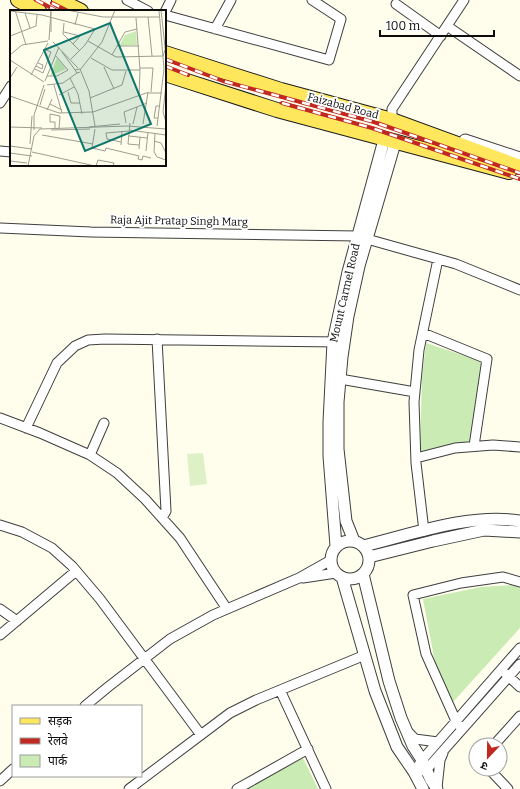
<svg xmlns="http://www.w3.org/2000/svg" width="520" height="789" viewBox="0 0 520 789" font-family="Bitter,'Noto Sans Devanagari',serif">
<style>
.green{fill:#caebb4}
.pitch{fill:#def1c6}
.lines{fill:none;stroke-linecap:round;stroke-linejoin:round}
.minor-casing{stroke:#3f3f3f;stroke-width:11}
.tertiary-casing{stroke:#3f3f3f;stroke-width:13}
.primary-casing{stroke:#1d1d1d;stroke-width:16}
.minor{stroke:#fff;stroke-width:9}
.tertiary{stroke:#fff;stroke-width:11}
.primary{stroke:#fee75c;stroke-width:14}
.rail-casing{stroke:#c1281f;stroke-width:4}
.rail{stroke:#fff;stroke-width:2.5;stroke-dasharray:8;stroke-linecap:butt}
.labels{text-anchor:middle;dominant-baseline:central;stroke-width:4;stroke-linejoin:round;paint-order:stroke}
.street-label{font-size:11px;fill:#0c0c0c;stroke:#fff}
.inset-road{fill:none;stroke:#9e9d92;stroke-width:1}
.view{fill:#0f766e;fill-opacity:0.15;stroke:#0f766e;stroke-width:2}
.inset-edge{fill:none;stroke:#0c0c0c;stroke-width:2}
</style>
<rect width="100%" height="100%" fill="#fffdeb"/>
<path class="green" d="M426 343 483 362 470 441 420 451 422 377Z
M512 585 520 588V628L453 702 435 662 423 599 481 587Z
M303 758 318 789H246Z"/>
<path class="pitch" d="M203 453 207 484 190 486 187 454Z"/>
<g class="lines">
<defs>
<path id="minor" d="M127 0 148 11
M396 4 441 36
M165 12 171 0
M165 15 329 60 341 19 312 0
M447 26 520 76
M215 29 231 0
M0 103 11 86
M392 120V109L464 0
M0 151 11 152
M0 228 91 232 358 236
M367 239 456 264 520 290
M423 333 487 359 474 446
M157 339 166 511 162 518
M340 379 415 392
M0 418 40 433 90 455 117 473 145 499 180 538 227 609
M26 428 57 363 75 346 88 340 105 339 340 342
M90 455 104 423
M416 458 455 448 493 445 520 447
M0 525 22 532 52 548 72 566 100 599 201 735
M424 531 416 463 414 402 419 350 438 259
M303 578 336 573
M0 609 17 621
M0 635 76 571
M505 673 520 687
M280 690 326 789
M85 706 108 687 170 639 213 615 299 578 331 560
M462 729 456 721 426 654 413 595 461 583 503 577 520 582
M408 732 415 739 438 742
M494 745 520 716
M489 769 508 789
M421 771 427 769 520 664
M414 772 422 760 520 648
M0 781 13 769
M437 788 440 760 443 753
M129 789 230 713 256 700 365 655
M237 789 308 749"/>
<path id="tertiary" d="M465 140 520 158
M354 541 346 521 338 449V402L342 357 348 316 359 266 395 143
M331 560a19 19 0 1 1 38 0a19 19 0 1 1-38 0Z
M336 546 329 456V422L333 342 348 272 384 140
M363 546C413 534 469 513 520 521
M369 557 433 541 484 530 520 532
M363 574 389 681 401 718 413 746 422 760 431 780 437 789
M342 577 375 691 397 747 414 772 423 789"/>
<path id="primary" d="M18 0 39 11
M59 0 81 11
M165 53 281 90 392 120 520 167
M165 74 277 110 509 172"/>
</defs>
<use href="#minor" class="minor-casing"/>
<use href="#tertiary" class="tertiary-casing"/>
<use href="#primary" class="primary-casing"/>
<use href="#minor" class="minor"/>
<use href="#tertiary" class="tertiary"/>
<use href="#primary" class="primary"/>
<defs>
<path id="rail" d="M36 0 57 11
M52 3 68 11
M165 59 223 81 374 122 520 173
M165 66 188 75
M282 103 372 128 520 179"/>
</defs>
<use href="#rail" class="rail-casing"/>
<use href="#rail" class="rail"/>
</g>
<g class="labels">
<g class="street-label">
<text transform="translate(343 106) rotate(15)">Faizabad Road</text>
<text transform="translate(179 221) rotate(1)">Raja Ajit Pratap Singh Marg</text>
<text transform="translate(345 293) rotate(-77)">Mount Carmel Road</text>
</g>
</g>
<g transform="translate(10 10)">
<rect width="156" height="156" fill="#fffdeb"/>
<path d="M126 21 127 35 109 36 115 25ZM47 48 56 59 40 66Z" fill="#caebb4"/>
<path class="inset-road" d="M5 0 16 35M57 0 93 7H149M151 0 156 46M0 1 32 5 85 19 75 35 61 49M41 2V22M15 3 20 18M138 7 142 46M126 8 130 60 129 85M54 13 53 24 70 41M65 15 68 3M54 22 70 26 63 34M0 26 26 16 27 5M39 30 41 0M78 31 106 47 153 46 155 40M43 32 68 58M107 36H129M52 42 65 60M0 45 12 35 38 31M102 45 115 22 127 19M81 48 102 60H130M0 50 34 72M26 56 32 59 33 55 28 53M94 57 104 79M130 58H143L141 82M25 59 33 63 41 42 34 39M70 60 92 32 105 0M70 62 67 63 65 60 70 59 79 81 85 116M21 65 38 33M37 66H47L58 60 45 45M0 68 7 57M60 68 68 84 72 104M35 71 49 37M156 74 153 102 156 112M37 75 53 73 67 63M44 75 52 103M58 82 61 93H70M49 85 64 77M0 86 49 103 82 102M80 88 112 75 116 61M40 94 52 100M30 95 35 79M37 100 42 89M83 102 136 83H152M148 108H144L146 96H150M116 113 114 102 137 93M120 113 118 134 129 135M123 114 127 97M133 114 138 82M147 116 154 59 149 0M0 117 32 118M79 117 110 114M45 118V112H40V104L50 106 49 119M85 119 82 138 95 141 96 138 129 146 128 149 132 150 133 146 141 148M24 120V105L34 75M41 120 80 119M119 120 156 125M145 123 144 142 147 147 156 150M32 125 83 134M119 126 137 128M144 131 151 133 156 143M111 132 97 129 96 123 119 121M20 134 22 106M111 135 112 121M0 136 22 139M129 139 130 127M136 141 138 122M22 142 85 156M0 143 22 146M0 151 17 153M18 156 24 126 30 119 117 116 156 119M86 156 88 150 104 153 103 156"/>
<path class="view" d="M100 13 141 114 75 141 34 40Z"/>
<rect width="156" height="156" class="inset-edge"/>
</g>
<rect x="12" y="705" width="130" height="72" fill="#ffffff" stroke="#9e9e9e"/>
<rect x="20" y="718" width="20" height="6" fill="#fee75c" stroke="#9e9e9e"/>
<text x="48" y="725" font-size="12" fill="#0c0c0c">सड़क</text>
<rect x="20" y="738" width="20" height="6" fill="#c1281f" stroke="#9e9e9e"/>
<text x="48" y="745" font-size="12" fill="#0c0c0c">रेलवे</text>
<rect x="20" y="755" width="20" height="12" fill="#caebb4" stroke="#9e9e9e"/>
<text x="48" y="765" font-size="12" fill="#0c0c0c">पार्क</text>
<g transform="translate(488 757) rotate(202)"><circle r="19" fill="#ffffff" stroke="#9e9e9e"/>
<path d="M0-3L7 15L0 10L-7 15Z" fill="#c1281f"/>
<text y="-6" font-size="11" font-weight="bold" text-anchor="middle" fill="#0c0c0c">उ</text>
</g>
<path d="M380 30v6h114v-6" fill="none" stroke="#0c0c0c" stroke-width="2"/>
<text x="386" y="30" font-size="12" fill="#0c0c0c" stroke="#ffffff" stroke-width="3" paint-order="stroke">100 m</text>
</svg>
